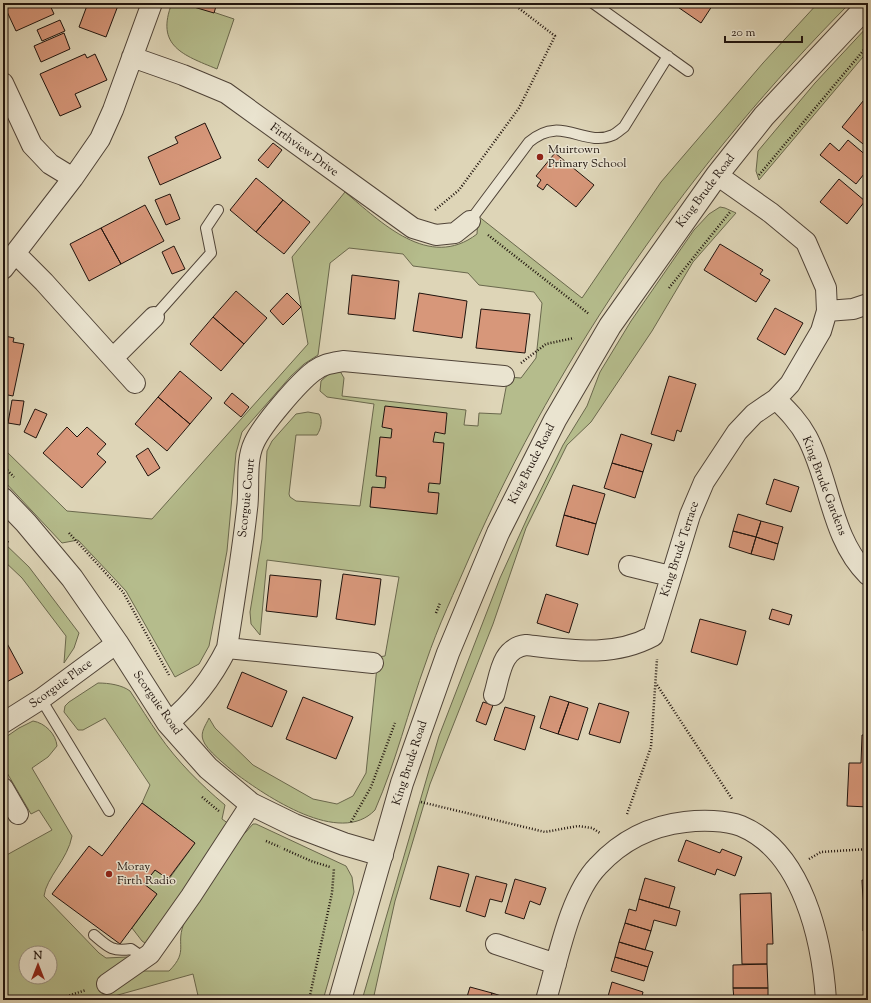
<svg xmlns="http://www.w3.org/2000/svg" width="871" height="1003" viewBox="0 0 871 1003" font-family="'Sorts Mill Goudy',serif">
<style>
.green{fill:#b5bc8c;stroke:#6a684d;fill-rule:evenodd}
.building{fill:#d7977a;stroke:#20140e}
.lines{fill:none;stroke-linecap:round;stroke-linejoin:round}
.service-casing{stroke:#504438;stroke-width:12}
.minor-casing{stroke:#504438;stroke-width:22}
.tertiary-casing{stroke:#504438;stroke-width:24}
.path{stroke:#20140e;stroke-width:2.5;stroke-dasharray:1 2;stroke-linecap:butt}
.service{stroke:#eae4d0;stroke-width:10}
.minor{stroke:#eae4d0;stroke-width:20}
.tertiary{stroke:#eae4d0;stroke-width:22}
.poi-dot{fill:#8f2418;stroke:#eae4d0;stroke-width:1.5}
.labels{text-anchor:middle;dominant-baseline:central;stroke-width:3;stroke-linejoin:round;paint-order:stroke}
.street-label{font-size:12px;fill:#20140e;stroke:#eae4d0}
.poi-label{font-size:12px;fill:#20140e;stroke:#eae4d0;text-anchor:start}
</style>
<rect width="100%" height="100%" fill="#ded5b7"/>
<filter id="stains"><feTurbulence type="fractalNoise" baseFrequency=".005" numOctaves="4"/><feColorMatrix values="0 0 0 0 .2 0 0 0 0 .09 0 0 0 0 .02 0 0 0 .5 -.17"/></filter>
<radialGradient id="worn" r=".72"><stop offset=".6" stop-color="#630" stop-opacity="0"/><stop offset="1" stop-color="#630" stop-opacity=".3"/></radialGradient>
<path class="green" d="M172 3H186L234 19 217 69C183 55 155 46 172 3Z
M818 3H850C692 162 560 351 470 556 455 591 438 626 426 662 408 711 396 762 375 810 340 847 266 796 235 773 227 766 206 750 203 740 200 732 206 725 209 718L215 728 253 765 313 799 337 804 353 796 366 773 378 657 385 656 399 577 267 560 260 635 251 624 250 612 262 539 267 451 272 441 296 414 308 412 319 414C323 420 321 429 317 435H296L289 494 290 497 296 501 360 506 374 404 327 397 320 391 321 381 330 373 340 371 344 378 342 396 466 410 464 425 478 426 479 413 501 414 508 377 521 378 536 358 542 303 534 292 479 285 468 273 413 266 403 254 349 248 330 263 318 355 304 364 291 376 242 432 236 453 227 551 209 646 199 664 175 677 126 591 78 540 62 543 3 480V448L67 511 152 519 308 344 292 257 345 192C381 222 429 271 477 234L478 216 582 298 661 182 763 63Z
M868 26V51L759 180 756 171 758 151 815 83Z
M720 207 725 208 736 213 693 262 652 331 591 422 567 445 526 528 493 624 430 784 395 901 373 1000H362L439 736 500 578 530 512 563 445 587 406 600 372 631 321 694 230 709 214Z
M3 542 29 567 79 633 74 648 64 663 66 636 22 578 3 560Z
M98 683C109 683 122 685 130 691 140 706 149 721 159 735 177 761 200 784 225 805L222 819 229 824 148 945 142 941 132 928 157 894 144 884 155 870 169 879 195 843 142 803 150 785 105 718 83 730H78L64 712 65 706 69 702Z
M33 721C45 723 56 734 57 746L48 757 32 768 72 836C68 859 46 878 44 896L99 953 106 958 127 957 142 971H169C190 950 174 945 185 921L241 834 245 833 253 824H256L346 866 352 877 354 892 323 1000H199L193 974 100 1000H3V857L52 830 39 810 31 814 3 766V739L19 728ZM26 953H50V977H26Z"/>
<path class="building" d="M3 3H49L54 14 16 31Z
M88 3H119L106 37 79 27Z
M187 3H217L214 13 187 5Z
M672 3H714L701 23Z
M60 20 65 31 42 41 37 30Z
M64 33 70 49 41 62 34 46Z
M85 54 87 58 95 54 107 80 75 94 81 107 60 116 40 74Z
M868 95V148L842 127Z
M205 123 221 158 160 185 148 157 178 143 175 137Z
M848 140 868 157V169L856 184 820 155 830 143 839 151Z
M273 143 282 150 268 168 258 160Z
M555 153 594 185 576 207 547 184 543 190 537 186 541 180 536 176Z
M3 158H6V183H3Z
M256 178 283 200 256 232 230 210Z
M839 179 865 201 847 224 820 202Z
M170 194 180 219 166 225 155 200Z
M283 200 310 222 284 254 256 232Z
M145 205 164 241 121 264 101 228Z
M101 228 121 264 89 281 70 244Z
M720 244 763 270 760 274 770 280 756 302 704 270Z
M174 246 185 269 172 274 162 252Z
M352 275 399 281 395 319 348 314Z
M236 291 267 318 244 344 213 317Z
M287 293 301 307 283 325 270 311Z
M419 293 467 301 462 338 413 331Z
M775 308 803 323 785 355 757 339Z
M481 309 530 314 525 353 476 348Z
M213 317 244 344 221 371 190 344Z
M5 336 14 338 13 342 24 344 13 396 3 394V341Z
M180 371 212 398 190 424 158 397Z
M669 376 696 384 681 432 677 430 674 441 651 434Z
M232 393 249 407 241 417 224 403Z
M158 397 190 424 167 451 135 424Z
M12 400 24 401 20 425 8 423Z
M385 406 447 413 445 434 435 432 433 442 444 443 440 484 429 483 428 492 439 493 437 514 370 507 372 487 385 488 386 477 376 476 380 437 391 438 392 429 382 427Z
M35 409 47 414 36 438 24 432Z
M67 427 77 437 87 427 106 444 97 454 106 462 82 488 43 453Z
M621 434 652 444 643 472 612 463Z
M148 448 160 468 148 476 136 456Z
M612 463 643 472 635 498 604 488Z
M774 479 799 487 791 512 766 504Z
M573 485 605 494 596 524 564 515Z
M738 514 761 521 756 537 733 531Z
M564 515 596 524 588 555 556 546Z
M761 521 783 527 778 544 756 537Z
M733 531 756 537 751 554 729 547Z
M756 537 778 544 774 560 751 554Z
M343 574 381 579 375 625 336 619Z
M270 575 321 580 317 617 266 611Z
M546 594 578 604 569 633 537 623Z
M772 609 792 615 789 625 769 619Z
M700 619 746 631 737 665 691 652Z
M3 636 23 673 3 684Z
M242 672 287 691 272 727 227 708Z
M550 696 569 702 558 734 540 728Z
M303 697 353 717 336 759 286 739Z
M483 702 493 705 486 725 476 721Z
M569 702 588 708 578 740 558 734Z
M599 703 629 712 620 743 589 734Z
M505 707 535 716 525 750 494 740Z
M862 735H868V807L847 806 849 763H861Z
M142 803 195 843 168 879 155 870 144 884 157 894 120 944 52 894 89 846 102 856Z
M686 840 720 853 722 849 742 857 735 876 717 869 715 875 678 861Z
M438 866 469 874 460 907 430 899Z
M476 876 507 884 502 902 490 899 485 917 466 911Z
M645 878 675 887 669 908 639 899Z
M515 879 546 888 540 905 530 901 524 919 505 913Z
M862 880H868V900H863Z
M771 893 773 944H767V964H742L740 894Z
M639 899 680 911 676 926 654 920 651 931 625 923 629 909 636 911Z
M863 900H868V915H863Z
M863 915H868V931H863Z
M625 923 651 931 645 950 619 942Z
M619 942 653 952 648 967 615 957Z
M868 942V962H865L864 943Z
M615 957 648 967 644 981 611 971Z
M865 962H868V983H866Z
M767 964 768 988H733V965Z
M612 982 643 992 641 1000H607Z
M470 987 492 993 490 1000H466Z
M733 988H768V1000H734Z
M492 993 514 1000H490Z"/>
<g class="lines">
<defs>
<path id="service" d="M593 3 688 71
M470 221 529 142C562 114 583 148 613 135 617 133 621 129 624 127L668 56
M154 317 211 253 206 228 218 210
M41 699 109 811
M94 935C108 947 112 952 131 949L144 958"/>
<path id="minor" d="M132 57 183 75 226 93 413 228 436 235 455 233 470 221
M3 83 32 145 50 164 73 178
M16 254 44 282 135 383
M3 269 73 178 100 139 113 110 152 3
M827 311 853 309 868 304
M113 358 154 317
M776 399C788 411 799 422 807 437 830 480 831 539 868 575
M629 566 670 576
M227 648 373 663
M494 695C500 675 501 648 526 645 570 650 612 658 653 636L690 515 704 482 737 432 754 414 776 399 790 384 821 331 827 311 826 288 806 242 771 213 717 175
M3 723 41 699 117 643
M168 723C194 702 212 678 227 648 234 602 242 555 247 509 250 489 245 462 254 443 262 425 299 382 314 371 323 364 332 363 343 361L504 376
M3 788 18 814
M496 944 556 964
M107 984 150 954 191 896 251 804
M546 1000C558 960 569 896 598 866 622 840 650 826 685 822 701 820 726 820 741 826 803 852 822 940 826 1000"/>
<path id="tertiary" d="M3 499 26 523 72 578 117 643 168 723 208 768 251 804 294 825 344 844 382 855
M340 1000 402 783 448 653 498 533 555 420 610 326 717 175 764 116 868 5"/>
</defs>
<use href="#service" class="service-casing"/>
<use href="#minor" class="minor-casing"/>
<use href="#tertiary" class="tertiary-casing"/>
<path class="path" d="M759 175 868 45
M435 210 459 190 519 108 555 36 512 3
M488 235 589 314
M669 288 730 212
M521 363 546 344 574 338
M3 466 14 477
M69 533 123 592 169 675
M3 538 9 543
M436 613 440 603
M657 685 732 799
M202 797 220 812
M421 802 545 832 578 826 592 828 600 833
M627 814 651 747 657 659
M351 822 371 787 395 723
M266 841 280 847
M284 849 311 861 330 867
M809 859 821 852 868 849
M55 1000 86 990
M309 1000 332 893 334 868"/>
<use href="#service" class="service"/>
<use href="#minor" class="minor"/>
<use href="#tertiary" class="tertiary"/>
</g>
<g class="poi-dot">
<circle cx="540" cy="157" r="4"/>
<circle cx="109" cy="874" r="4"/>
</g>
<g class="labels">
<g class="street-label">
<text transform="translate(304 150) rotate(36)">Firthview Drive</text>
<text transform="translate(706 191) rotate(-53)">King Brude Road</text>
<text transform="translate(532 464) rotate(-63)">King Brude Road</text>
<text transform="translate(824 486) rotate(69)">King Brude Gardens</text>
<text transform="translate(247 498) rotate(-84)">Scorguie Court</text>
<text transform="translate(680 549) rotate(-72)">King Brude Terrace</text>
<text transform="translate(61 684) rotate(-36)">Scorguie Place</text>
<text transform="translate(157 703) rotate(55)">Scorguie Road</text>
<text transform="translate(410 763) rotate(-72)">King Brude Road</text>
</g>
<g class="poi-label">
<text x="548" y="150">Muirtown<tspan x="548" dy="14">Primary School</tspan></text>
<text x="117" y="867">Moray<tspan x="117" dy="14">Firth Radio</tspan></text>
</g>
</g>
<rect width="871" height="1003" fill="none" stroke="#ded5b7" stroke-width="16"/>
<rect x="4" y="4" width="863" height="995" fill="none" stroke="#20140e" stroke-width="2"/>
<rect x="8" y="8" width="855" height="987" fill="none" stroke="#20140e"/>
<g transform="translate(38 965)"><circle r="19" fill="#eae4d0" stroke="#999182"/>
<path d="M0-3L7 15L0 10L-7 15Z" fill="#8f2418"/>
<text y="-6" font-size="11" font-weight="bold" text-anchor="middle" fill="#20140e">N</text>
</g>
<path d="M725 36v6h77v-6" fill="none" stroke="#20140e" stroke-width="2"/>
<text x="731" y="36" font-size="12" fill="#20140e" stroke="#eae4d0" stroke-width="3" paint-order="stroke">20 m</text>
<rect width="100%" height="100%" filter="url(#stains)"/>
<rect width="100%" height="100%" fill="url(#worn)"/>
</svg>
